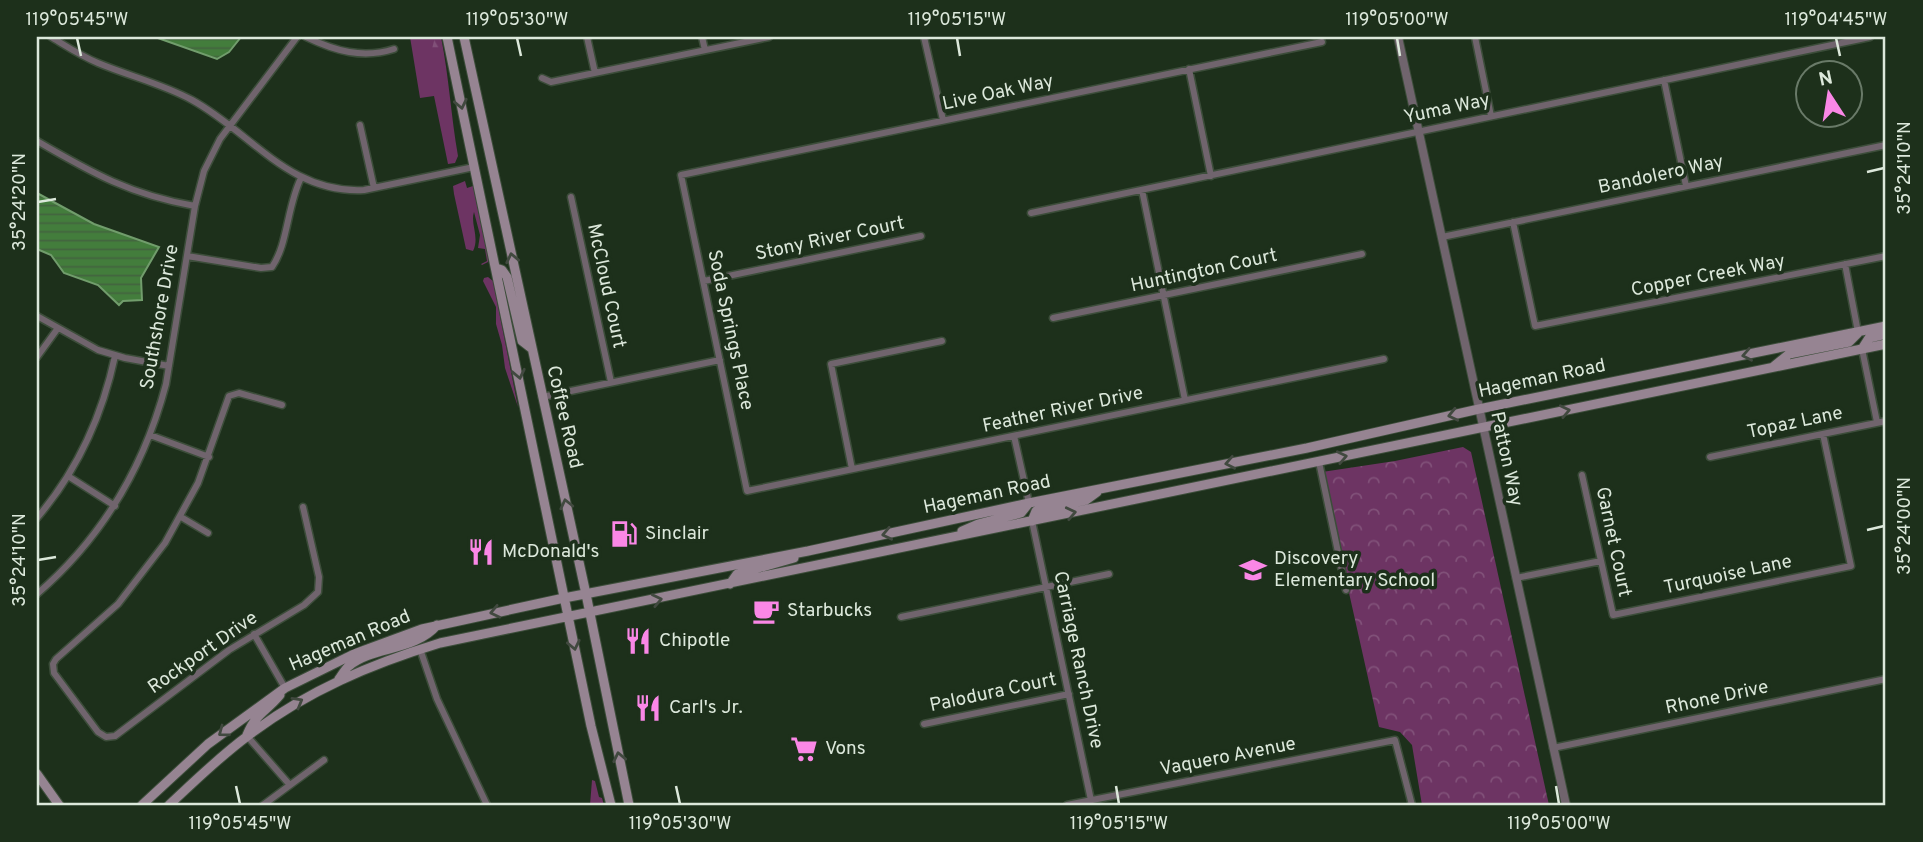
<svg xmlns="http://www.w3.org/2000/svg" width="1923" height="842" viewBox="0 0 1923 842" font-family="Overpass,sans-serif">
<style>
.green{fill:#6d3463}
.forest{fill:url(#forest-firs)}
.park{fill:url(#park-crowns)}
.water{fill:url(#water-rules);stroke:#719d6c;stroke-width:2}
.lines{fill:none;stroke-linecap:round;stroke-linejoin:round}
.minor-casing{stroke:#3c4d3a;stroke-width:9}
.tertiary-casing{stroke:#3c4d3a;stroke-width:10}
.secondary-casing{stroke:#3c4d3a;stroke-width:11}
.minor{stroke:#70646d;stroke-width:6}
.tertiary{stroke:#70646d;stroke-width:8}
.secondary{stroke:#968492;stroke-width:9}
.oneway{stroke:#41493f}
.ticks{fill:none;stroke:#dce8db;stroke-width:2.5}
.labels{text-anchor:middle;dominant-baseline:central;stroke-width:7;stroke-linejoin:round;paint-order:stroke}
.street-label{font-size:19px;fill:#dce8db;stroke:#1d301b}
.poi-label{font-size:19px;fill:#dce8db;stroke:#1d301b;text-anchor:start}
.neatline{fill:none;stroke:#dce8db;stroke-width:2.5}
.ticks-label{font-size:18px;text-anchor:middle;fill:#dce8db}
</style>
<defs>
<pattern id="forest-firs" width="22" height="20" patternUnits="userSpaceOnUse" patternTransform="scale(1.75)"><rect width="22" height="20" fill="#6d3463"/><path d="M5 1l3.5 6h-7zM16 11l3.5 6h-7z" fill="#815179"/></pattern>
<pattern id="park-crowns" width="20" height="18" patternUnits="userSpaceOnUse" patternTransform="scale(1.75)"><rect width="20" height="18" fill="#6d3463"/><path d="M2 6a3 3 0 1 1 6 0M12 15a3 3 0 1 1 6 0" fill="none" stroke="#815179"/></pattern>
<pattern id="water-rules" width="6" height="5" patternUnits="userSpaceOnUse" patternTransform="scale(1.75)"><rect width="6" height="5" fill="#437d3c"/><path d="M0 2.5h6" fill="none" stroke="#43643f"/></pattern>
</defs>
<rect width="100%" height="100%" fill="#1d301b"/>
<path class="green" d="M410 37H441C449 77 451 116 458 156L455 163 448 164 434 96 420 98Z
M465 181 467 188 473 186 488 257V262L482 265 481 264 487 261 485 249 478 248 480 235 474 212C470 224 480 237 473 251L466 249 454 194 453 186Z
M488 277 493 281 518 407 505 368 502 345 496 324V307L483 281 484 278Z
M592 780 595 781 599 797 602 798 604 805H590Z"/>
<path class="forest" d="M435 37H441L434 73 431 53Z"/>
<path class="park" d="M1463 447 1471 452 1549 805H1422L1412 745 1400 732 1379 727 1322 472 1395 461Z"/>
<path class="water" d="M155 37H241L229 52 217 59Z
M37 193 94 224 159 247 141 278 142 300 123 301 119 305 98 285 64 273 51 255 37 249Z"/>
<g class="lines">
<defs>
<path id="minor" d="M51 37C66 46 81 56 98 63 129 76 163 84 192 100 252 133 289 194 364 190L474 167
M306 37C335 51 363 59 394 49
M587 37 595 73
M702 37 705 50
M924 37 943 120
M1475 37 1491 116
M1322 42 681 175 747 491 1384 359
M1189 69 1211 176
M542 78 551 82 769 37
M1664 80 1686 186
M360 125 374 188
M37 141C92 173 131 195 195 206
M1142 190 1185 400
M571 197 611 382
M1031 213 1870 37
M1513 222 1535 326 1886 256
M1442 237 1886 145
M187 256 261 268 272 267C288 244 287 206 301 178
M1845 264 1858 332
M704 281 921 236
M37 316 98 350 125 358 169 366
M1053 318 1362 254
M1862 349 1877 422
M37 357 58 328
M542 397 720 360
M282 405 239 393 229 396 198 483 165 543 118 604 56 659 53 664 54 673 98 732 106 737 115 736 229 650 304 605 318 592 319 577 303 507
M150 435 209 457
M1014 436 1029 503
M1710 457 1886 421
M1319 462 1346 590
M852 469 831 364 942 341
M1582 475 1613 615 1851 566 1823 434
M68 476 115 506
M181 517 208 533
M37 518C78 470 102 417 115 356
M1032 521 1092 805
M1516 578 1601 561
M37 594C102 538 144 468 166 384L195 206 204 171 220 139 297 37
M901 617 1109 574
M254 634 285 688
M420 649 437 699 487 805
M924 724 1069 694
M247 736 289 784
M1553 748 1886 679
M263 805 324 760
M1067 805 1395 740 1412 805"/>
<path id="tertiary" d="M1398 37 1566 805"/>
<path id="secondary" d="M447 37 591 726 611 805
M464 37 586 594 629 805
M496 268 502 270 507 277 522 341 531 348
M1862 349 1869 338 1886 334
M1773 367 1789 354 1849 342 1858 333
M1032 521 1036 511 1086 500 1097 492
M962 531 978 524 1021 513 1029 503
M730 584 737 574 794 558
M339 679C342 675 345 669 349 666 373 646 415 651 437 625
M247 735C256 713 266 712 280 695
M37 774 59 805
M142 805 208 744 285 688 354 654 422 629 564 598 808 551 1029 503 1307 448 1479 409 1886 326
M169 805C195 781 220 756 249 735 307 691 371 664 440 643L1886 344"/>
</defs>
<use href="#minor" class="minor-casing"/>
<use href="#tertiary" class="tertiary-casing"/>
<use href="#secondary" class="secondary-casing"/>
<use href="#minor" class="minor"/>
<use href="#tertiary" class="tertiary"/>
<use href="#secondary" class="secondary"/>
</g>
<defs><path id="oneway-chevron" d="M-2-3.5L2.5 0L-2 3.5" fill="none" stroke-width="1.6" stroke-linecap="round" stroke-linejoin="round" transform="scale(1.75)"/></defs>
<g class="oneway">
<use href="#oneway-chevron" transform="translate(461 104) rotate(78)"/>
<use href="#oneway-chevron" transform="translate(512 258) rotate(-102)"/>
<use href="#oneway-chevron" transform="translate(1747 355) rotate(169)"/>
<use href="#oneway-chevron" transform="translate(519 374) rotate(78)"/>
<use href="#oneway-chevron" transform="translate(1565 411) rotate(-12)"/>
<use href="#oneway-chevron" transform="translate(1453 415) rotate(167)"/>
<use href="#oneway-chevron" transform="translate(1342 457) rotate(-12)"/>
<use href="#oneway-chevron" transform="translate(1230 463) rotate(169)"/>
<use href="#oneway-chevron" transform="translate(566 504) rotate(-103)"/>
<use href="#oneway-chevron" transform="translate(1071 513) rotate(-12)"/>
<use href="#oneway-chevron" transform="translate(887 534) rotate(168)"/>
<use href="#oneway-chevron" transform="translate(657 600) rotate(-12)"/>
<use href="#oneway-chevron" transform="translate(495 612) rotate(168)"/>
<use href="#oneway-chevron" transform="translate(574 645) rotate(78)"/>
<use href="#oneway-chevron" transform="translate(298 702) rotate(-30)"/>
<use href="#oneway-chevron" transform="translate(223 732) rotate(143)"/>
<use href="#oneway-chevron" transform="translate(619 757) rotate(-102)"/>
</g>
<path class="ticks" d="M77 38 81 56M517 38 521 56M957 38 960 56M1397 38 1400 56M1836 38 1840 56M1867 172 1884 168M38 202 56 199M1867 530 1884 526M38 560 56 557M236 786 240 804M676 786 680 804M1116 786 1119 804M1556 786 1559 804"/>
<defs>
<symbol id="fuel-bare" viewBox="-9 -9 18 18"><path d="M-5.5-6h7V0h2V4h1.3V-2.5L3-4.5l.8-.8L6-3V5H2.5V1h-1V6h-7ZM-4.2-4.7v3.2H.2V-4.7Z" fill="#fa87e6" stroke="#1d301b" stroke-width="2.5" paint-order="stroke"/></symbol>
<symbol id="restaurant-bare" viewBox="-9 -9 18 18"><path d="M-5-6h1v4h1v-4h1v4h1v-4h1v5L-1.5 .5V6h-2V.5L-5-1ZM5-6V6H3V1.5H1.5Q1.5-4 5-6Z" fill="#fa87e6" stroke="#1d301b" stroke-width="2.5" paint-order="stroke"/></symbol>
<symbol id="school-bare" viewBox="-9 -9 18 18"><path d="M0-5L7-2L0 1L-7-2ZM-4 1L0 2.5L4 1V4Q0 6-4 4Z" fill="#fa87e6" stroke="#1d301b" stroke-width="2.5" paint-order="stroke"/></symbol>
<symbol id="cafe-bare" viewBox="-9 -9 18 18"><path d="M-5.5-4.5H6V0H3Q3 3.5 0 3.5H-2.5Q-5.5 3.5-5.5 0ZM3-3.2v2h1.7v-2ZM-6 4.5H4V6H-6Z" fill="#fa87e6" stroke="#1d301b" stroke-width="2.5" paint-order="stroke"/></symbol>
<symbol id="supermarket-bare" viewBox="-9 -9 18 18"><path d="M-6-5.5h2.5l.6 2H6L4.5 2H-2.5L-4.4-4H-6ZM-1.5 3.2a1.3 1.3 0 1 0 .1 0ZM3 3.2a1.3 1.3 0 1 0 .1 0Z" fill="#fa87e6" stroke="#1d301b" stroke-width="2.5" paint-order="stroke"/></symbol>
</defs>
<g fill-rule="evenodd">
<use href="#fuel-bare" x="605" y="515" width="38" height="38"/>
<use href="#restaurant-bare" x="462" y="533" width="38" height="38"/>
<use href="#school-bare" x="1234" y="551" width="38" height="38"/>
<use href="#cafe-bare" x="747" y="592" width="38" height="38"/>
<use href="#restaurant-bare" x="619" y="622" width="38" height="38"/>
<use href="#restaurant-bare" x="629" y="689" width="38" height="38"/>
<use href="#supermarket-bare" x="785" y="730" width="38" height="38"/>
</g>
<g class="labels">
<g class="street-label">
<text transform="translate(998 93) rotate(-12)">Live Oak Way</text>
<text transform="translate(1447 109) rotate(-12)">Yuma Way</text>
<text transform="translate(1661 175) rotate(-12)">Bandolero Way</text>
<text transform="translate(830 239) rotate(-12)">Stony River Court</text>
<text transform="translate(1204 271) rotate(-12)">Huntington Court</text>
<text transform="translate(1708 276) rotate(-11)">Copper Creek Way</text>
<text transform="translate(606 286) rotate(78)">McCloud Court</text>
<text transform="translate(160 317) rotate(-80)">Southshore Drive</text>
<text transform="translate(730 330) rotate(78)">Soda Springs Place</text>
<text transform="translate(1542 379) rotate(-12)">Hageman Road</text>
<text transform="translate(1063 410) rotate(-12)">Feather River Drive</text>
<text transform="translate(564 417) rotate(77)">Coffee Road</text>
<text transform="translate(1795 423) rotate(-12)">Topaz Lane</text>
<text transform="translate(1506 459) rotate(78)">Patton Way</text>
<text transform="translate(987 495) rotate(-12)">Hageman Road</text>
<text transform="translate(1613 542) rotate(78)">Garnet Court</text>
<text transform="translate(1728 575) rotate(-12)">Turquoise Lane</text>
<text transform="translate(350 641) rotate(-23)">Hageman Road</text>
<text transform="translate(203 653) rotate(-35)">Rockport Drive</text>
<text transform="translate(1078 660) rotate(78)">Carriage Ranch Drive</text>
<text transform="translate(993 693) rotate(-12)">Palodura Court</text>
<text transform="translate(1717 698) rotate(-12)">Rhone Drive</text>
<text transform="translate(1228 757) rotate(-11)">Vaquero Avenue</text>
</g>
<g class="poi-label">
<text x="645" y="534">Sinclair</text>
<text x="502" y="552">McDonald's</text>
<text x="1274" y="559">Discovery<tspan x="1274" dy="22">Elementary School</tspan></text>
<text x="787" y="611">Starbucks</text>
<text x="659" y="641">Chipotle</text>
<text x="669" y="708">Carl's Jr.</text>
<text x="825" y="749">Vons</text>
</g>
</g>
<rect width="1923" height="842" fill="none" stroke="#1d301b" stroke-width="77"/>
<g transform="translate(1829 94) rotate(348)"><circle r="33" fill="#1d301b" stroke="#697a68" stroke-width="2"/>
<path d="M0-5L12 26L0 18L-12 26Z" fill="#fa87e6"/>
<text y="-10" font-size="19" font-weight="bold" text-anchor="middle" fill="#dce8db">N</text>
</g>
<rect x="38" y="38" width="1846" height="766" class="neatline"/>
<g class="ticks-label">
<text x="77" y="25">119°05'45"W</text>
<text x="517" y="25">119°05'30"W</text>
<text x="957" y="25">119°05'15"W</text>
<text x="1397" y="25">119°05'00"W</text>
<text x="1836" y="25">119°04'45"W</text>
<text transform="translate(1904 168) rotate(-90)" y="6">35°24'10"N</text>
<text transform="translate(19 202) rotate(-90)" y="6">35°24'20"N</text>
<text transform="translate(1904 526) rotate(-90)" y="6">35°24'00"N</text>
<text transform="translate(19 560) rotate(-90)" y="6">35°24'10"N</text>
<text x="240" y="829">119°05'45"W</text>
<text x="680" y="829">119°05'30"W</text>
<text x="1119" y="829">119°05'15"W</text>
<text x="1559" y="829">119°05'00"W</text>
</g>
</svg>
